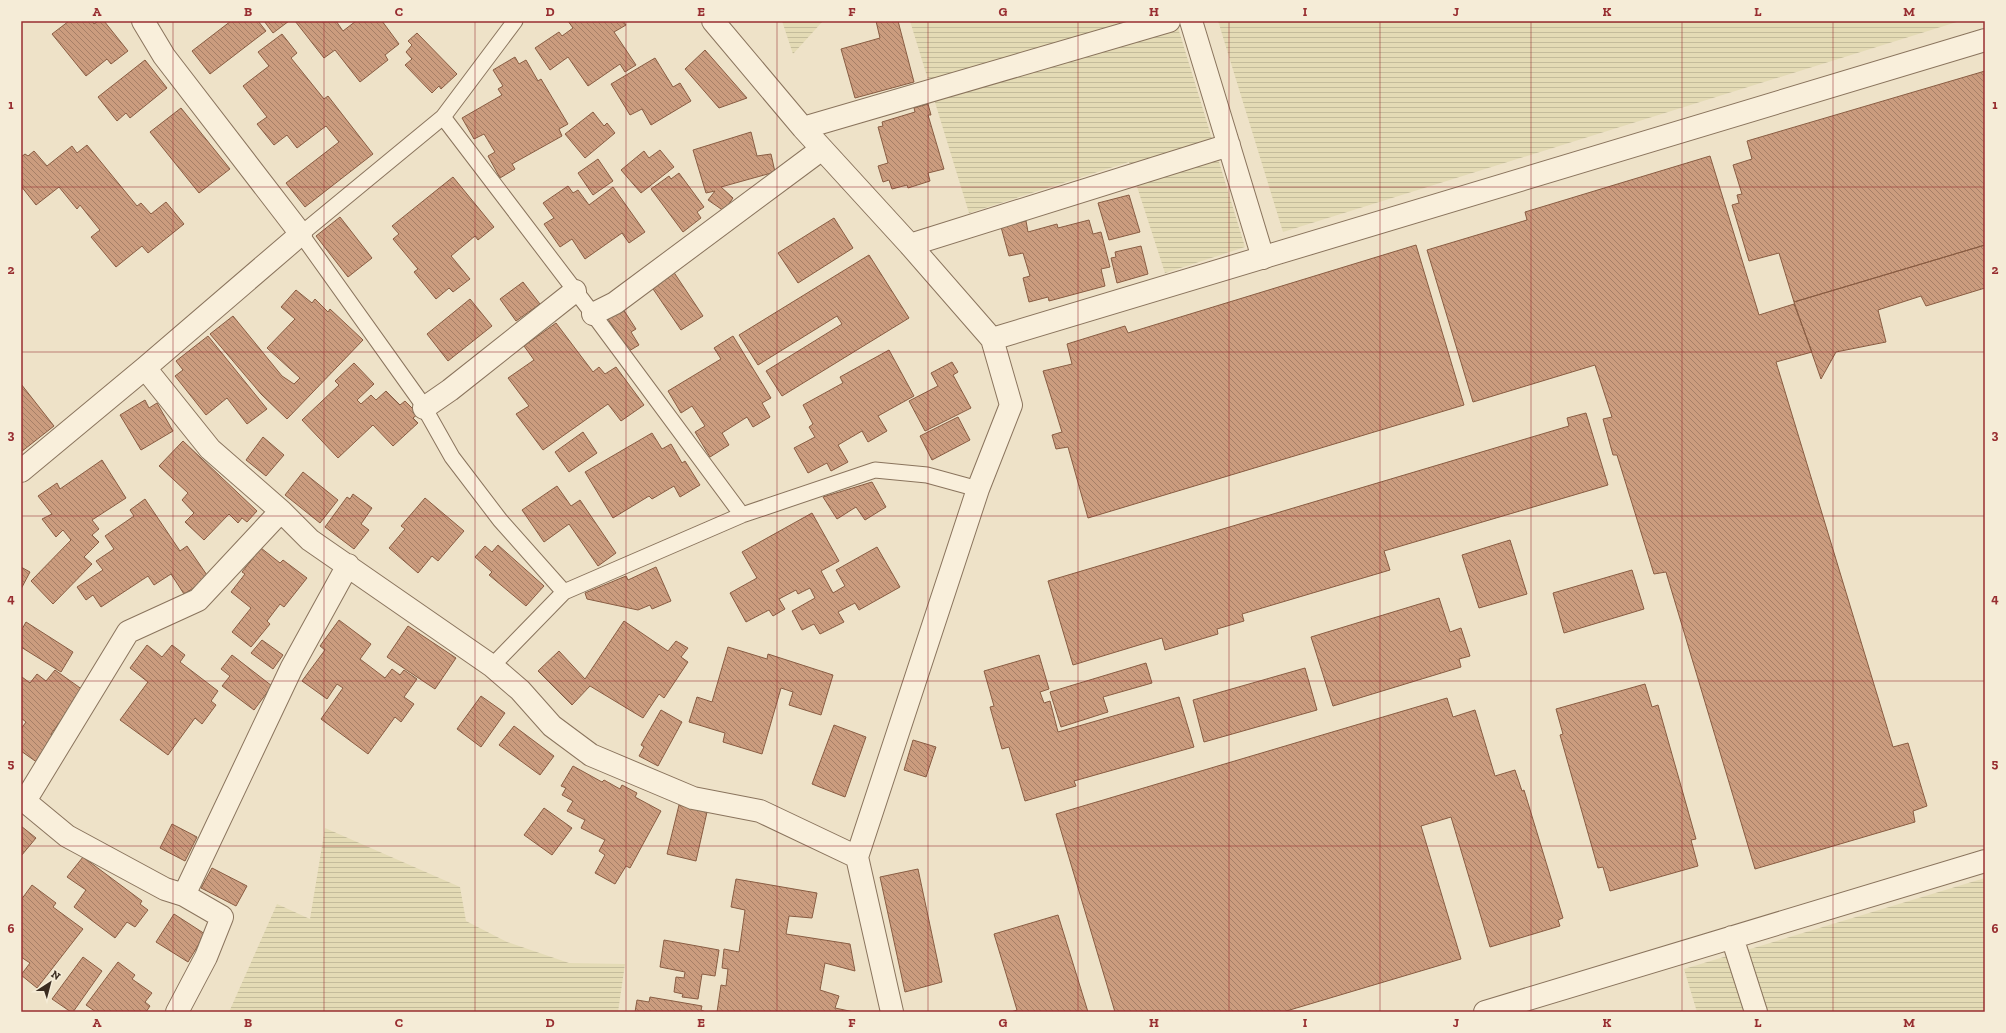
<svg xmlns="http://www.w3.org/2000/svg" width="2006" height="1033" viewBox="0 0 2006 1033" font-family="'Zilla Slab',serif">
<style>
.farmland{fill:url(#farmland-rules)}
.building{fill:url(#building-back-hatch);stroke:#895d43}
.lines{fill:none;stroke-linecap:round;stroke-linejoin:round}
.lane-casing{stroke:#8a745d;stroke-width:17}
.street-casing{stroke:#8a745d;stroke-width:24}
.lane{stroke:#f9efdb;stroke-width:15}
.street{stroke:#f9efdb;stroke-width:22}
.grid{fill:none;stroke:#982e31;stroke-width:1;stroke-opacity:0.55}
.neatline{fill:none;stroke:#982e31;stroke-width:1.5}
.grid-label{font-size:13px;text-anchor:middle;font-weight:bold;fill:#982e31}
</style>
<defs>
<pattern id="farmland-rules" width="6" height="5" patternUnits="userSpaceOnUse"><rect width="6" height="5" fill="#e4dbb5"/><path d="M0 2.5h6" fill="none" stroke="#c4bc9b"/></pattern>
<pattern id="building-back-hatch" width="6" height="6" patternUnits="userSpaceOnUse"><rect width="6" height="6" fill="#cb9c7e"/><path d="M-1 5l2 2M0 0l6 6M5-1l2 2" fill="none" stroke="#a67f67"/></pattern>
</defs>
<rect width="100%" height="100%" fill="#eee2c8"/>
<path class="farmland" d="M782 21H823L793 54Z
M910 21H1176L1245 247 1165 273 1129 162 969 213Z
M1218 21H1960L1283 232Z
M325 828 460 887 466 921 507 942 569 963 625 964 618 1012H229L277 904 310 919Z
M1985 878V1012H1697L1684 969Z"/>
<path class="building" d="M69 21H92L94 24 98 21H104L128 51 111 64 107 59 86 76 52 34Z
M231 21H258L266 31 210 74 192 51Z
M264 21H289L273 33Z
M295 21H336L343 31 356 21H382L399 44 385 55 388 60 360 82 335 50 324 58Z
M568 21H623L626 25 614 32 636 65 625 72 620 64 588 86 568 57 550 70 535 48 559 32 562 36 573 28Z
M876 21H898L914 82 855 98 841 49 880 38Z
M417 33 457 74 441 89 439 86 432 93 405 65 412 59 406 52 412 45 408 41Z
M282 34 297 53 291 58 324 99 328 96 373 154 305 207 286 183 339 142 326 126 297 148 287 135 274 145 257 124 267 117 243 86 269 66 258 52Z
M705 50 747 98 719 108 685 69Z
M515 57 519 64 526 60 538 81 541 79 568 124 559 129 562 136 512 164 515 169 500 178 488 156 495 152 484 134 474 139 462 118 502 95 498 89 503 86 493 70Z
M655 58 673 87 680 83 691 101 651 125 642 109 630 115 611 84Z
M145 60 167 88 130 118 126 113 117 121 98 97Z
M1985 71V245L1794 302 1779 253 1749 261 1732 205 1739 203 1737 195 1742 194 1733 165 1752 159 1747 141Z
M928 104 931 115H928L944 169 928 173 930 181 908 188 907 185 892 189 889 180 883 182 878 166 888 163 878 127 883 126 882 122 915 112 914 108Z
M181 108 230 169 199 193 150 132Z
M593 112 604 126 607 123 615 133 585 158 565 134Z
M751 132 757 156 771 154 775 172 721 187 733 198 724 211 708 200 715 191 706 193 693 150Z
M87 145 137 206 141 203 151 214 166 202 184 224 148 253 142 246 116 267 91 237 100 230 80 205 77 209 59 187 36 205 21 186V157L25 154 28 156 34 151 47 166 72 146 77 153Z
M660 150 674 167 641 193 621 170 644 151 649 158Z
M1710 156 1759 315 1794 304 1812 352 1776 362 1893 747 1908 743 1927 806 1913 811 1915 822 1755 869 1666 572 1654 574 1617 455H1613L1603 419 1612 417 1595 365 1473 402 1427 250 1527 220 1525 212Z
M598 159 613 181 593 195 578 173Z
M679 173 704 207 697 212 701 218 683 232 651 189 669 176 671 179Z
M453 177 494 227 478 240 475 236 451 256 470 279 453 292 449 288 436 299 414 272 418 269 393 239 399 234 392 226Z
M568 186 573 193 578 190 589 205 613 187 645 232 629 243 622 233 585 259 572 239 560 247 544 224 554 218 543 203Z
M1129 195 1140 232 1109 240 1098 203Z
M340 217 372 258 348 277 316 236Z
M834 218 853 248 798 283 778 253Z
M1089 220 1093 234 1101 232 1110 267 1101 269 1105 286 1049 301 1048 297 1029 302 1023 278 1030 276 1023 253 1009 256 1001 227 1026 221 1028 232 1057 224 1058 228Z
M1416 245 1464 405 1088 518 1068 447 1056 449 1052 435 1062 432 1043 371 1072 364 1067 344 1125 326 1128 333Z
M1985 245V288L1926 306 1921 296 1878 310 1886 342 1836 352 1821 379 1794 302Z
M1141 246 1148 274 1117 283 1111 258 1116 257 1115 252Z
M869 255 909 318 782 396 766 371 842 324 837 316 758 365 739 335Z
M673 271 703 316 681 330 651 286Z
M523 282 540 304 516 321 500 299Z
M296 290 312 303 315 299 328 312 330 309 363 340 287 419 261 394 210 334 233 316 282 376 294 384 300 378 267 348 295 319 281 307Z
M470 299 492 326 448 361 427 334Z
M623 309 636 329 631 332 639 345 629 351 608 319Z
M556 323 593 372 599 367 605 374 616 367 644 405 621 421 608 404 543 450 516 414 529 406 508 378 534 360 524 346Z
M208 336 267 409 247 424 227 398 206 415 175 376 183 370 176 361Z
M733 336 771 398 762 403 770 417 753 427 747 417 722 433 729 445 710 457 695 432 705 426 692 406 681 413 668 391 721 359 714 348Z
M889 350 914 396 878 416 887 431 868 442 862 431 838 445 848 462 831 471 827 463 808 473 794 448 815 437 809 427 813 424 803 405 843 383 840 377Z
M952 362 958 372 953 375 971 408 925 431 909 401 938 386 931 373Z
M354 363 374 384 357 400 361 404 371 395 376 400 386 391 400 405 405 401 418 414 413 418 418 423 393 446 373 425 338 458 302 420 339 385 335 381Z
M21 384 54 426 21 452Z
M145 400 149 408 157 403 173 431 141 450 120 415Z
M1586 413 1608 485 1384 551 1390 570 1242 614 1244 621 1217 629 1218 634 1165 650 1162 638 1073 665 1048 581 1569 426 1567 418Z
M958 417 970 440 932 460 920 436Z
M583 432 597 453 569 472 555 452Z
M652 433 662 449 671 444 682 463 685 461 700 485 680 497 674 486 652 499 649 496 613 518 585 472Z
M263 437 284 455 266 476 246 460Z
M183 441 257 511 247 522 242 518 238 523 229 514 204 540 185 522 194 513 182 500 188 493 159 466Z
M102 460 126 498 92 520 99 529 92 535 99 542 84 557 92 564 53 604 31 581 71 540 63 530 56 537 42 519 52 514 38 496 57 483 60 489Z
M303 472 338 500 320 523 285 495Z
M872 482 886 507 865 520 856 507 837 519 823 497Z
M557 486 571 506 580 500 616 553 598 566 569 524 544 542 522 510Z
M353 494 372 508 361 524 369 530 354 549 325 527 347 497 350 499Z
M425 498 464 531 438 561 432 556 418 573 389 548 405 529 401 526Z
M145 499 180 551 187 546 209 578 184 594 171 574 154 585 148 576 101 607 93 595 86 600 77 587 103 570 96 561 114 549 105 536 134 516 130 510Z
M812 513 839 561 821 571 833 593 845 586 836 570 877 547 900 587 859 610 855 603 838 612 844 622 820 634 814 624 802 630 792 611 815 598 810 588 798 594 796 590 779 599 785 609 773 616 769 610 746 622 730 593 757 578 742 552Z
M1510 540 1527 594 1479 608 1462 555Z
M498 545 544 586 526 606 489 575 492 572 475 557 485 546 492 552Z
M261 548 280 563 283 560 307 578 284 607 280 604 267 621 270 624 251 647 232 632 251 608 231 592 245 574 242 572Z
M21 567 30 572 21 589Z
M656 567 671 601 652 609 650 605 638 610 587 599 585 593 626 576 628 580Z
M1632 570 1644 609 1564 633 1553 593Z
M1439 598 1450 632 1461 628 1470 656 1459 659 1461 667 1333 706 1311 637Z
M339 620 371 644 360 659 385 678 392 669 400 675 404 670 417 679 404 697 414 704 401 722 395 717 368 754 321 719 343 688 337 684 327 699 302 681 325 650 320 646Z
M624 621 668 651 676 641 688 648 681 657 688 662 664 698 659 694 643 718 590 686 572 705 538 671 559 651 585 679Z
M26 622 73 652 61 672 21 647V631Z
M408 626 456 658 435 689 387 657Z
M262 640 283 655 273 669 251 653Z
M147 645 162 657 172 645 185 655 180 662 218 691 211 701 216 705 202 724 195 718 168 755 120 720 148 682 130 668Z
M728 647 767 659 768 654 833 675 821 715 789 705 793 692 781 688 762 754 723 742 725 733 689 722 697 697 712 702Z
M232 655 272 686 254 710 222 686 230 676 221 669Z
M1039 655 1049 689 1040 692 1044 703 1050 701 1058 732 1179 697 1194 747 1074 781 1076 786 1025 801 1009 747 1002 749 990 707 994 706 984 671Z
M1146 663 1152 683 1103 697 1108 712 1061 727 1050 692Z
M1305 668 1317 710 1204 742 1193 700Z
M55 670 83 690 51 734 56 738 38 763 21 751V729L26 722 21 718V679L22 677 30 683 37 674 46 681Z
M1645 684 1652 707 1658 705 1696 839 1691 840 1698 866 1610 891 1603 867 1598 868 1560 735 1563 734 1556 709Z
M481 696 505 713 481 747 457 729Z
M1447 698 1453 717 1475 710 1495 776 1515 770 1522 791 1524 790 1563 918 1558 920 1560 926 1490 947 1451 817 1421 826 1461 959 1283 1012H1115L1056 814Z
M661 710 682 722 658 766 639 756 644 747 641 745Z
M834 725 866 737 845 797 812 784Z
M514 726 554 756 540 775 499 745Z
M913 740 936 747 926 777 904 770Z
M573 766 602 782 604 780 620 789 622 785 637 793 635 797 661 811 630 868 626 866 615 884 595 873 605 855 599 851 605 840 581 828 585 820 567 811 573 801 562 795 566 788 561 786Z
M679 805 707 812 696 861 667 854Z
M544 808 572 828 552 855 524 835Z
M172 824 197 837 185 861 160 848Z
M21 826 36 838 21 856Z
M83 857 142 901 140 904 148 910 135 927 127 922 115 938 74 907 86 890 67 877Z
M212 868 247 886 236 906 201 888Z
M918 869 942 982 905 992 880 877Z
M736 879 817 893 812 918 789 916 786 934 850 944 855 971 825 963 820 990 839 996 835 1008 854 1012H717L721 985 726 986 728 969 722 968 724 949 739 952 745 910 731 907Z
M32 885 56 903 53 907 83 929 37 988 21 975 30 963 21 957V900Z
M174 914 205 934 188 962 156 942Z
M1058 915 1088 1012H1011L1017 1010 994 934Z
M664 940 719 950 715 976 702 974 698 999 682 997 683 994 674 992 676 977 684 978 685 972 660 967Z
M83 957 102 971 73 1012H71L52 999Z
M118 962 135 975 132 979 152 993 145 1002 150 1006 146 1012H96L86 1005Z
M650 997 702 1006 701 1010 706 1012H635L637 1000 649 1002Z"/>
<g class="lines">
<defs>
<path id="lane" d="M515 21 443 117 301 234 421 402 452 457 500 520 564 592
M443 117 593 314 742 515
M492 666 564 592 742 515 875 470 927 475 978 489"/>
<path id="street" d="M713 21 803 128 910 245 992 339 1011 405 978 489 857 857 892 1012
M1191 21 1263 258
M803 128 1169 21
M910 245 1229 145
M593 314 615 303 822 149
M992 339 1985 40
M145 368 210 449 281 511 310 540 492 666 520 690 552 726 591 755 693 798 760 811 857 857
M424 408 450 390 575 291
M21 471 145 368 301 234 164 56 143 21
M21 798 67 836 165 889 184 895
M25 801 128 632 198 600 281 511
M1732 937 1756 1012
M177 1012 206 957 222 917 184 895 292 667 348 565
M1485 1012 1985 861"/>
</defs>
<use href="#lane" class="lane-casing"/>
<use href="#street" class="street-casing"/>
<use href="#lane" class="lane"/>
<use href="#street" class="street"/>
</g>
<path class="grid" d="M173 21V1012M324 21V1012M475 21V1012M626 21V1012M777 21V1012M928 21V1012M1078 21V1012M1229 21V1012M1380 21V1012M1531 21V1012M1682 21V1012M1833 21V1012M21 187H1985M21 352H1985M21 516H1985M21 681H1985M21 846H1985"/>
<rect width="2006" height="1033" fill="none" stroke="#f5ecd7" stroke-width="44"/>
<g transform="translate(50 983) rotate(36)" stroke="#f5ecd7" stroke-width="3" paint-order="stroke">
<path d="M0-3L7 15L0 10L-7 15Z" fill="#3a2c20"/>
<text y="-6" font-size="11" font-weight="bold" text-anchor="middle" fill="#3a2c20">N</text>
</g>
<rect x="22" y="22" width="1962" height="989" class="neatline"/>
<g class="grid-label">
<text x="97" y="16">A</text>
<text x="248" y="16">B</text>
<text x="399" y="16">C</text>
<text x="550" y="16">D</text>
<text x="701" y="16">E</text>
<text x="852" y="16">F</text>
<text x="1003" y="16">G</text>
<text x="1154" y="16">H</text>
<text x="1305" y="16">I</text>
<text x="1456" y="16">J</text>
<text x="1607" y="16">K</text>
<text x="1758" y="16">L</text>
<text x="1909" y="16">M</text>
<text x="11" y="109">1</text>
<text x="1995" y="109">1</text>
<text x="11" y="274">2</text>
<text x="1995" y="274">2</text>
<text x="11" y="439">3</text>
<text x="1995" y="439">3</text>
<text x="11" y="603">4</text>
<text x="1995" y="603">4</text>
<text x="11" y="768">5</text>
<text x="1995" y="768">5</text>
<text x="11" y="933">6</text>
<text x="1995" y="933">6</text>
<text x="97" y="1027">A</text>
<text x="248" y="1027">B</text>
<text x="399" y="1027">C</text>
<text x="550" y="1027">D</text>
<text x="701" y="1027">E</text>
<text x="852" y="1027">F</text>
<text x="1003" y="1027">G</text>
<text x="1154" y="1027">H</text>
<text x="1305" y="1027">I</text>
<text x="1456" y="1027">J</text>
<text x="1607" y="1027">K</text>
<text x="1758" y="1027">L</text>
<text x="1909" y="1027">M</text>
</g>
</svg>
